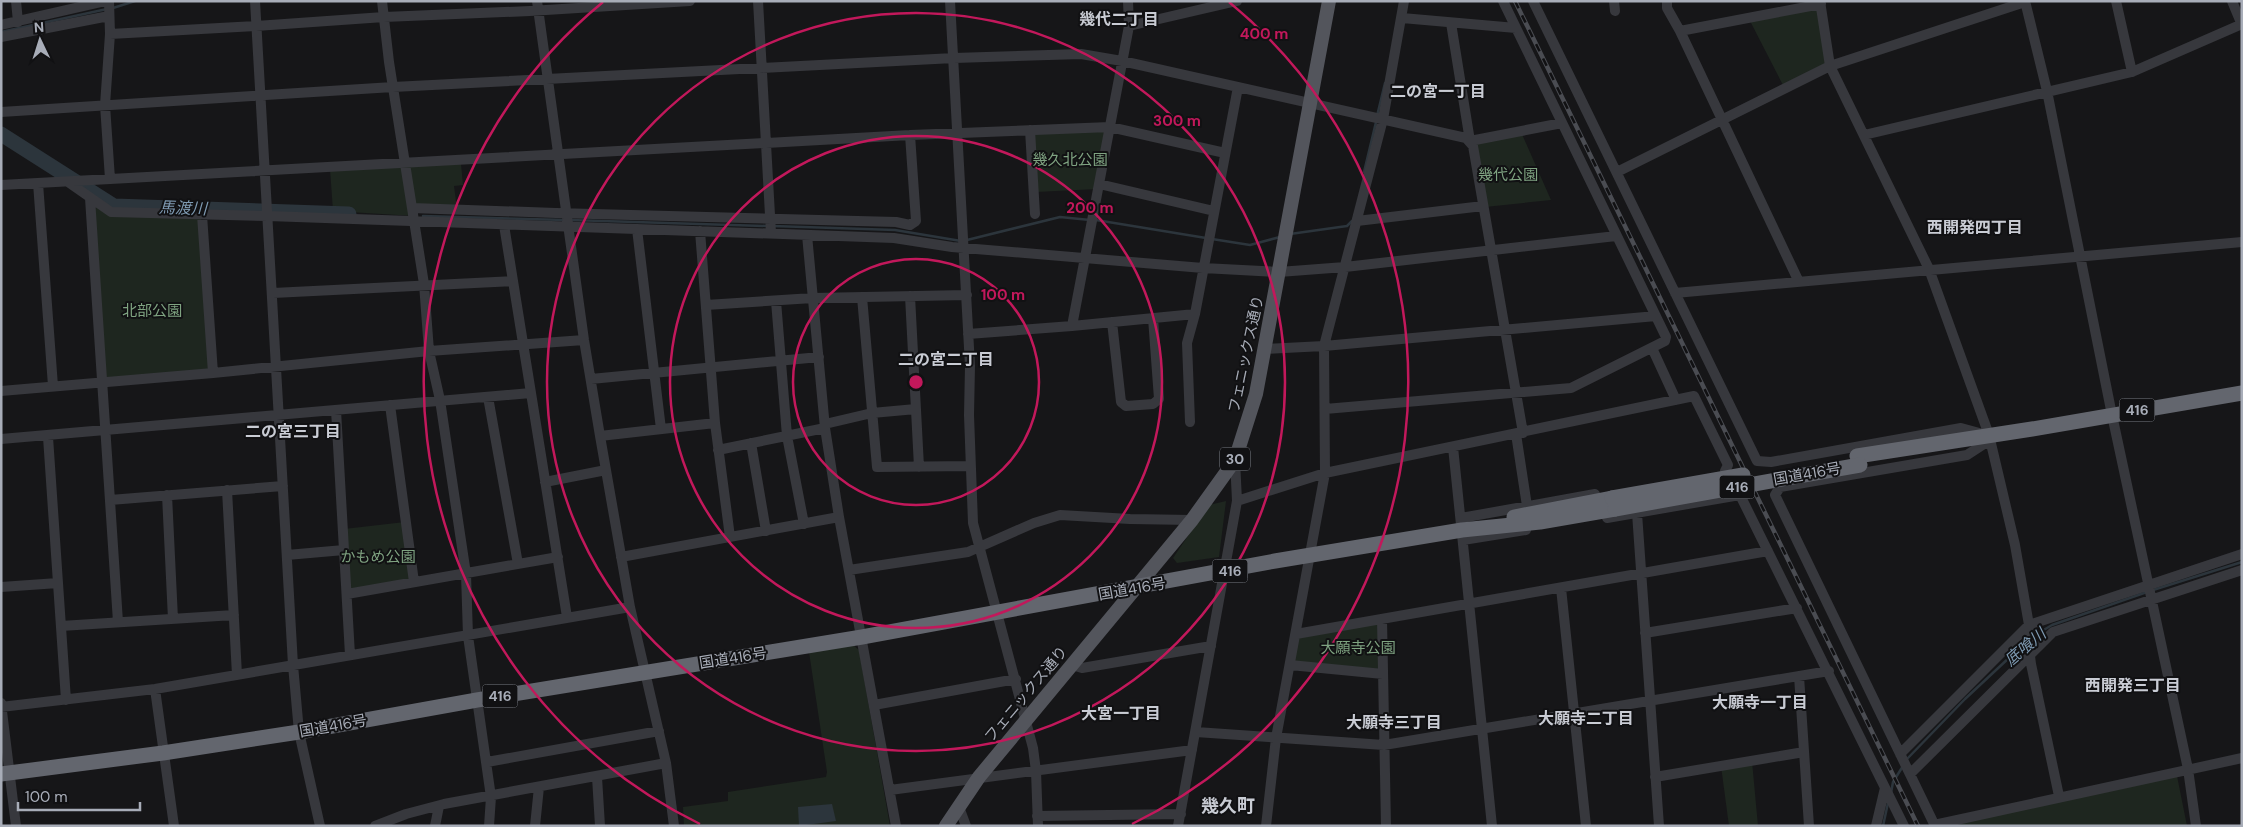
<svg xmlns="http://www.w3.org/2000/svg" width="2243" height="827" viewBox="0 0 2243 827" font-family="'DM Sans','Noto Sans JP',sans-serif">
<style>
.green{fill:#1e261f}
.water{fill:#2c353c}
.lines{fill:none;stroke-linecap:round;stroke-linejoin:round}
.stream{stroke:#2c353c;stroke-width:2.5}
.river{stroke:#2c353c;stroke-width:15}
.minor{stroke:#37383d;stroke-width:10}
.major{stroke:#53555c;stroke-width:14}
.highway{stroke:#63666e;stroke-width:15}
.rail-casing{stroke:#4a4c52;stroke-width:4.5}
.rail{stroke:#111113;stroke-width:2.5;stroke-dasharray:8;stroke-linecap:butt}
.highway-bridge{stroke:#63666e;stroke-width:15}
.ring{fill:none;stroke:#c2185b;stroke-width:2.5}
.labels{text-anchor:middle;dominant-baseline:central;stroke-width:4;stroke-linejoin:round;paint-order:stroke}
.shield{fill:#111113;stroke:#7b7e86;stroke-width:1}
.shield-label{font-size:14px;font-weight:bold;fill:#a8adb8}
.park-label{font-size:15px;fill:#7fa381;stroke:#111113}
.street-label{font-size:15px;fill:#a8adb8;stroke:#111113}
.neighbourhood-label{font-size:16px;font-weight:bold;fill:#c9ccd4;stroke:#111113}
.water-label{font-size:16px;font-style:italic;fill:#7f9bb3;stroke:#111113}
.quarter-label{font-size:18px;font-weight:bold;fill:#c9ccd4;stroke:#111113}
.centre{fill:#c2185b;stroke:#111113;stroke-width:2.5}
.ring-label{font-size:15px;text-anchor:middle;font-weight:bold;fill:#c2185b;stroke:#111113;stroke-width:4;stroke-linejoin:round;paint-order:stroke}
</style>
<rect width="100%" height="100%" fill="#161618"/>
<path class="green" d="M1821 4 1830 66 1785 89 1749 19Z
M1109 128 1097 189 1036 192 1031 131Z
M1521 132 1551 200 1485 207 1474 142Z
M461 164 463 185 454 186 457 209 413 208 414 216 333 211 330 169Z
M90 199 110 213 201 216 211 371 102 380Z
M1226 501 1219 557 1177 563 1173 558 1209 505Z
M405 522 414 582 347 594 344 529Z
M1376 622 1381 626V672L1292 664 1297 635Z
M853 645 859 650 890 826H684L683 807 728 801V792L826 777 827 772 809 652Z
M1752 761 1758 826H1729L1721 766Z
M2177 776 2187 826H1948Z"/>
<path class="water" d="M832 804 836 821 799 826 798 807Z"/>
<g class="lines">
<path class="stream" d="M113 8 135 1
M1 32 107 9
M1377 116 1385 83
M1364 172 1376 122
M423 216 565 220
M570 220 767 226
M1096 220 1206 238
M773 226 895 230 961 241
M1290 234 1347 226 1352 221
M1212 239 1250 245 1280 237
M967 240 1060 217 1090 220
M2153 590 2242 562
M2032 637 2052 625 2147 592
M1907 759 1965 699 2026 642
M1891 793 1893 782 1903 766
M1883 826 1888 803"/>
<path class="river" d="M1 134 114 206 349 214"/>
<path class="minor" d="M16 1 18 22
M109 1 110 34 105 105 110 179
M255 1 293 665 299 732 320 826
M382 1 389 62 424 284 429 351 440 400 466 574 468 636 491 797 489 826
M537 1 584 340 600 436 630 607 666 763 674 826
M758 1 771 233
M950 1 970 366 969 415 973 523 1033 748 1036 771 1038 826
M1533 1 1757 461 1771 462 1961 428 1983 434
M1614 1 1615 11
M1667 1V8L1680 31 1799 282
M1820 1 1830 66 1929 269 1989 435 2015 545 2029 625 2028 640 2031 664 2059 796
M2025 1 2047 91 2112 415 2188 769 2196 826
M2116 1 2132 72
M2232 1 2242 25
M1402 18 1516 28
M1451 23 1470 141 1562 123
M1 25 106 1
M1129 26 1237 1
M1680 31 1821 4
M110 34 256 26 384 17 530 11 690 1
M1 37 109 16
M1 112 393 87 954 58 1081 54 1122 61 1466 138 1473 146 1523 433
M1030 130 1035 214
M1864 135 2132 72 2242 24
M1617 172 1830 66 2025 2
M68 182 111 212 268 216 894 238 952 247 1203 268 1279 272 1345 267 1616 236
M38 183 53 386
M1099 184 1214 211
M1 185 910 135 1110 127 1225 153
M90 198 118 622
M412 208 556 213 896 222 910 225 916 221 910 135
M202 215 213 373
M1357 221 1483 206
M504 225 567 617
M637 229 661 429
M700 231 715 423 730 537
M807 235 825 428 839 517 896 826
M273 293 513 281
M1675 293 2242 242
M910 296 919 467
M862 297 877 467 971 466
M776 301 787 436 804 524
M706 305 813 298 967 295
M1112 322 1121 402 1126 406 1153 404 1159 399 1153 318
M1072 326 1129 26 1128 1
M968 334 1072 326 1195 314 1238 87
M1652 348 1676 400
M1264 349 1324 346 1656 316
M591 379 819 357
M1 391 213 373 429 351 584 340
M488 397 518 564
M390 405 414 582
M1325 409 1571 388 1665 341 1666 337 1503 1
M336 410 350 655
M1190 422 1187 343 1195 314
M825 424 872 413 916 409
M1516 434 1527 506
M600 436 715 423
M48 437 66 700
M1 439 531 393
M751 443 766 531
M1453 447 1492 826
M718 450 825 428
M545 482 606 470
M227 490 237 675
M167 495 173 619
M110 500 283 486
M1237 501 1325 473 1694 396 1728 465 1725 471 1730 482
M1637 513 1659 826
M1461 518 1595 494
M1607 518 1740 495 1904 826
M1463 540 1526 530
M287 555 344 550
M621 557 839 517
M849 570 968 552 1034 523 1060 515 1130 519 1192 520
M1 587 58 583
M1561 588 1586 826
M347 594 558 557
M1382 619 1386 826
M61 626 234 615
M1645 633 1797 608
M1296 634 1768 551
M1072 665 1082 668 1211 646
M1290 665 1383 674
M1799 676 1809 826
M155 689 174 826
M1 703 16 826
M874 705 1016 679
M1 707 155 689 630 607
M1196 732 1384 745 1829 671
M1900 754 2029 625 2242 554
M487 762 659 731
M1910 774 2053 632 2242 570
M597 777 600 826
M1655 777 1804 752
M890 790 1192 750
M959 807 966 826
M1037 816 1181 814
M1934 825 2242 758
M375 826 406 814 444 804 666 763
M435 826 439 806
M535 826 539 787
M1178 826 1237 501 1235 460
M1266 826 1276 738 1325 473 1324 346 1383 119 1404 1
M1876 826 1885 788
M1935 826 1775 495 1780 487 1967 455 1990 440"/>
<path class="major" d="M946 826 979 777 1192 520 1235 460 1256 394 1329 1"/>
<path class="highway" d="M1857 456 2032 429 2242 393
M1514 517 1612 498
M1 774 163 753 299 732 477 700 862 637 1275 561 1462 530 1540 522 1615 509"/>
<defs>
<path id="rail" d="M1515 1 1918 826"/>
</defs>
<use href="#rail" class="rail-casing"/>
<use href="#rail" class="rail"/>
<path class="highway-bridge" d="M1612 498 1743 475
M1615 509 1860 465"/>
</g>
<g class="ring">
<circle cx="916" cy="382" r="123"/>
<circle cx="916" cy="382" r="246"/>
<circle cx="916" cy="382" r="369"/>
<path d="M700 824A492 492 0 0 1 603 2M1229 2A492 492 0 0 1 1132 824"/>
</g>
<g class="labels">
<g class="shield">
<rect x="2119.5" y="398.5" width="35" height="23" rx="4"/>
<rect x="1220" y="447.5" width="30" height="23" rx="4"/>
<rect x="1719.5" y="475.5" width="35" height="23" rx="4"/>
<rect x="1212.5" y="559.5" width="35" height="23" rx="4"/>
<rect x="482.5" y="684.5" width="35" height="23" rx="4"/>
</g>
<g class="shield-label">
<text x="2137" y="410">416</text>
<text x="1235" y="459">30</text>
<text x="1737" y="487">416</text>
<text x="1230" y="571">416</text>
<text x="500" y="696">416</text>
</g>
<g class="park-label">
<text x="1070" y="160">幾久北公園</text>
<text x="1508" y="175">幾代公園</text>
<text x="152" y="311">北部公園</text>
<text x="378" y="557">かもめ公園</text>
<text x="1358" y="648">大願寺公園</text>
</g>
<g class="street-label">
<text transform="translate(1246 354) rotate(-78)">フェニックス通り</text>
<text transform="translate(1807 474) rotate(-10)">国道416号</text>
<text transform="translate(1132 589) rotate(-10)">国道416号</text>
<text transform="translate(733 658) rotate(-9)">国道416号</text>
<text transform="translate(1026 694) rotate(-50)">フェニックス通り</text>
<text transform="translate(333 726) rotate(-10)">国道416号</text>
</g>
<g class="neighbourhood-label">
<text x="1119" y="19">幾代二丁目</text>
<text x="1438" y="91">二の宮一丁目</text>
<text x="1975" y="227">西開発四丁目</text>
<text x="946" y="359">二の宮二丁目</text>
<text x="293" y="431">二の宮三丁目</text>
<text x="2133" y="685">西開発三丁目</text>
<text x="1760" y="702">大願寺一丁目</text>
<text x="1121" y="713">大宮一丁目</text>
<text x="1586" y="718">大願寺二丁目</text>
<text x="1394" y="722">大願寺三丁目</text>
</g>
<g class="water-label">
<text transform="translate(183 208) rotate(2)">馬渡川</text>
<text transform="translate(2025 647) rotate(-40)">底喰川</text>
</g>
<g class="quarter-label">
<text x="1228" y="806">幾久町</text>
</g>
</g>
<circle cx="916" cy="382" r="8" class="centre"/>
<g class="ring-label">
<text x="1264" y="39">400 m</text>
<text x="1177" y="126">300 m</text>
<text x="1090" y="213">200 m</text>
<text x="1003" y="300">100 m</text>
</g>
<rect width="2243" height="827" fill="none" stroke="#a8adb8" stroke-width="5"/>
<g transform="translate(40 40) rotate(356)" stroke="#111113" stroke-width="4" paint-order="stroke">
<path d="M0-4L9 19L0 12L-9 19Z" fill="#a8adb8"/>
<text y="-8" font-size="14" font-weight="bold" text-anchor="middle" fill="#a8adb8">N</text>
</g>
<path d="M18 802v8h122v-8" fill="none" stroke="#a8adb8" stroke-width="2.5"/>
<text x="25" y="802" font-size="15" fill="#a8adb8" stroke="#111113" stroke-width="4" paint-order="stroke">100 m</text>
</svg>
